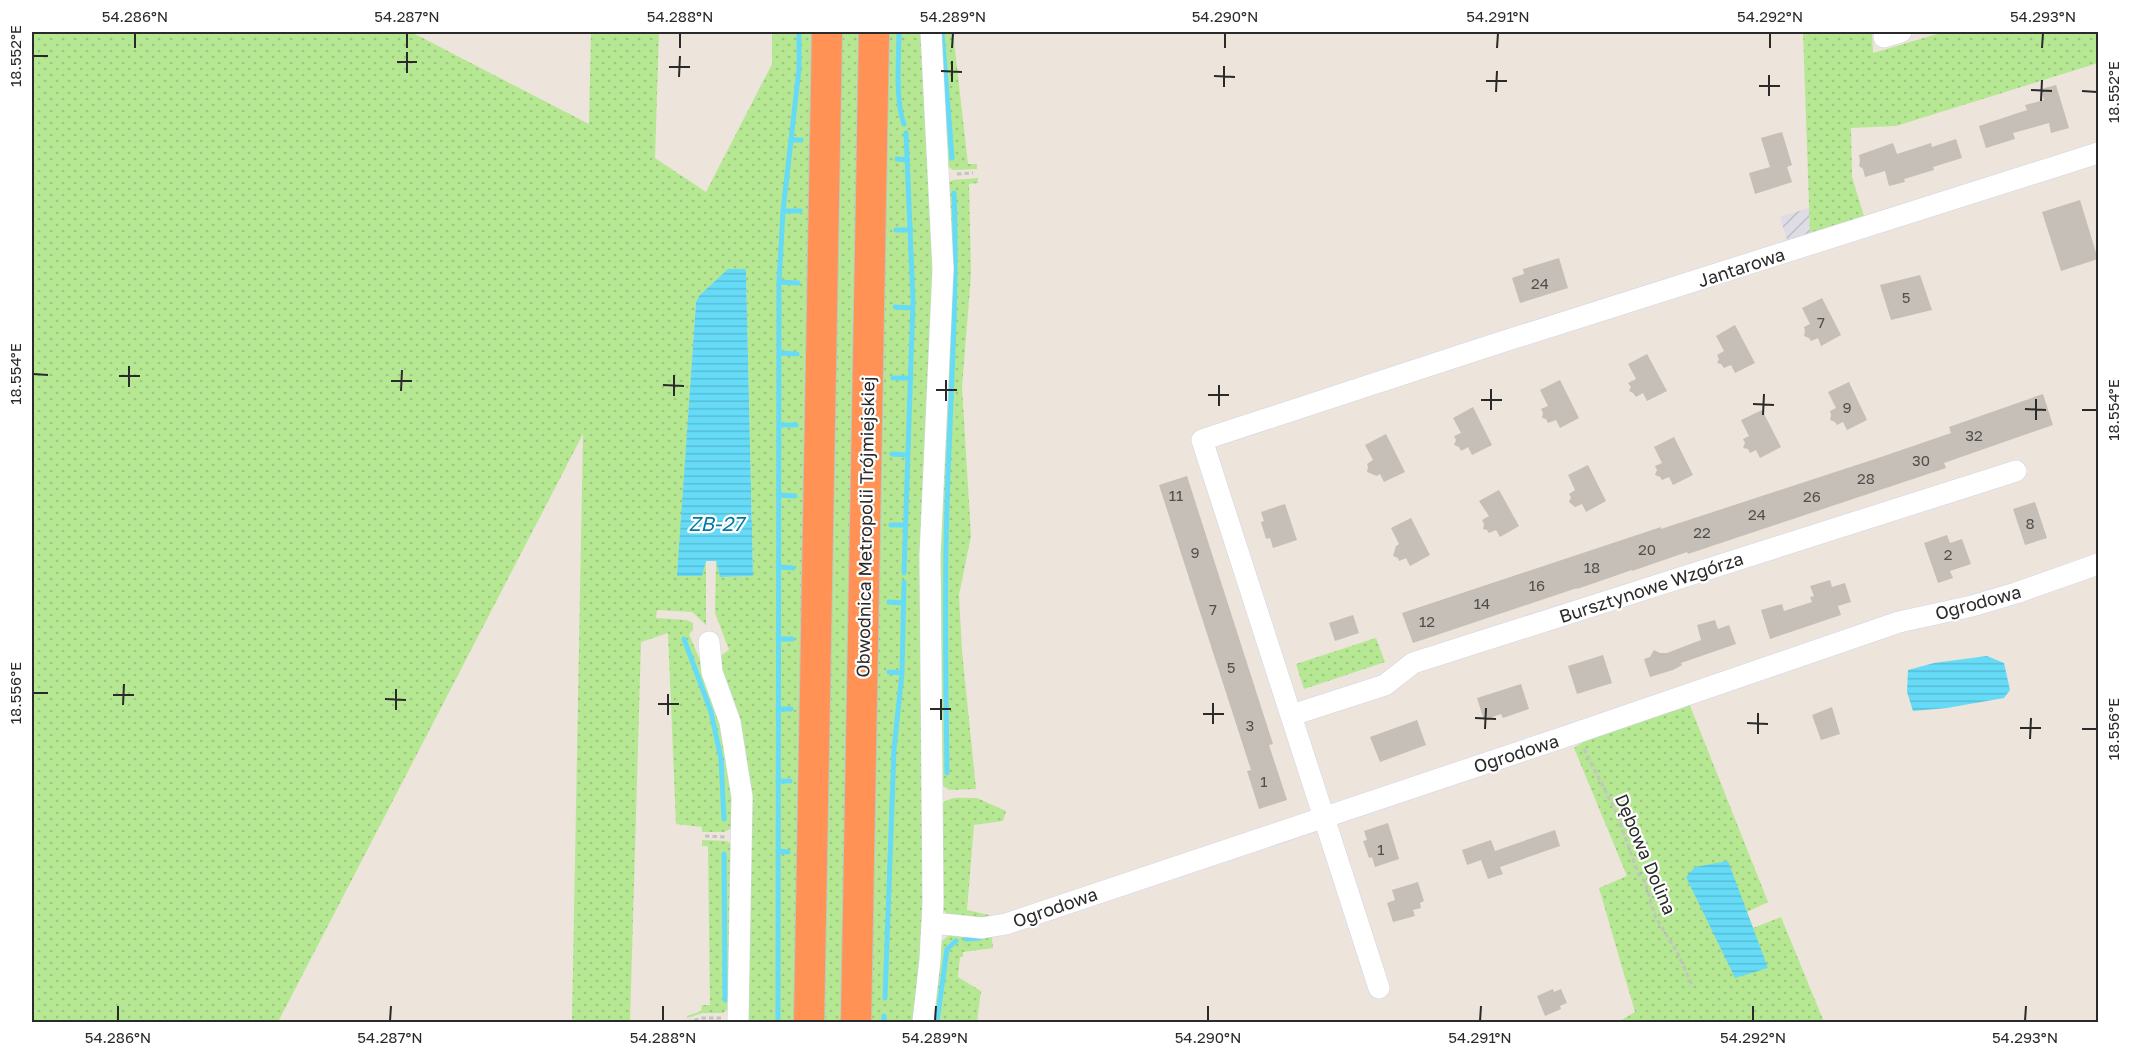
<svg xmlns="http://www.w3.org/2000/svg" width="2130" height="1054" viewBox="0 0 2130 1054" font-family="'Golos Text',sans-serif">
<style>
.industrial{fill:url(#industrial-furrows)}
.green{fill:url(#green-dots)}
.water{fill:url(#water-rules)}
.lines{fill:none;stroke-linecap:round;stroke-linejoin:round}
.stream{stroke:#66dbf7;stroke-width:5}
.building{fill:#c5bfb7}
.minor-casing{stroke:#d0d5e4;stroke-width:22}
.highway-casing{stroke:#c3c3c3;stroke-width:32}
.path{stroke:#c3c3c3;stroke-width:3;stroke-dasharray:4.5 3;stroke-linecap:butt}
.minor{stroke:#fff;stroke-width:21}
.highway{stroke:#ff9254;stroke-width:30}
.ticks{fill:none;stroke:#2a2a2a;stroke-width:2}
.labels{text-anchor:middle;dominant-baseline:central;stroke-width:4.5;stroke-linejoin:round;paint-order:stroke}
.number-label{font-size:15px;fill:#514f4d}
.street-label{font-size:18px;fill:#2a2a2a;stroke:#fff}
.water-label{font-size:20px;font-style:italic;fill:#0479a4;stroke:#fff}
.neatline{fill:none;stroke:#2a2a2a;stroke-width:2}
.ticks-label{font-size:15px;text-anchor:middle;fill:#2a2a2a}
</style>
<defs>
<pattern id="industrial-furrows" width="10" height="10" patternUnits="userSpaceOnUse" patternTransform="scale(1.5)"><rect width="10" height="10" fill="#dedce5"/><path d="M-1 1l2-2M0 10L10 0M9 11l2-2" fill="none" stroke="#bfbdc5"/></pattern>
<pattern id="green-dots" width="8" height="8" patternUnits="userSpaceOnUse" patternTransform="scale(1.5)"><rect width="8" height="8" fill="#b6e893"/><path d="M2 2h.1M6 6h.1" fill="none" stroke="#9dc77f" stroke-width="1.8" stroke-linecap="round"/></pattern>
<pattern id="water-rules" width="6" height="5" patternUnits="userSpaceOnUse" patternTransform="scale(1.5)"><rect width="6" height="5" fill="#66dbf7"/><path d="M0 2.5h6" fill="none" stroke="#59bcd4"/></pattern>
</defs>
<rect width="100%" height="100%" fill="#ede4db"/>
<path class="industrial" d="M1809 208 1810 233 1787 240 1780 217Z"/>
<path class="green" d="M32 32H411L589 124 591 32H659L655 158 706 192 772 64V32H812L794 1022H744L747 816 717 667 720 656 729 650 715 613 716 561 721 577 753 576 746 272 696 302 685 465 706 561V625L692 612 657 610 656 618 687 620 693 623V630L689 634 714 694 732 770V828L724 832H702V827L676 824 668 633 641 642 630 1022H572L583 434 278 1022H32Z
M836 32H863L845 1022H818Z
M888 32H924L936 250 927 882 916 1022H870Z
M937 32H953L968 164H977V169L953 170 947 166Z
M1803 32H1872L1873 53 1944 32H2098V63L1896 126 1851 128 1852 177 1864 216 1810 233Z
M978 178V183L969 184 971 275 962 387 971 536 959 595 962 651 976 789 949 790 942 785 937 577 947 184 953 180Z
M1376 638 1385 662 1304 689 1296 664Z
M1689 703 1768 902 1747 912 1728 861 1768 968 1753 928 1781 917 1824 1022H1618L1635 1012 1599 888 1627 876 1574 748 1599 732Z
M977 798 1006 811 1003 821 974 825 967 910 989 915 990 923 947 915 941 906 940 806C948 795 964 798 977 798Z
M702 840 727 841 731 844 729 1009 723 1013H703L687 1018V1016L701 1011 702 1005H710L708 846H702Z
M991 931 993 948 963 952V957H960L958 977 981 991 977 1022H929L939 947 943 940 949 935Z"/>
<path class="water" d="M728 269H745L746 271 753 576 720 577 716 561H706L702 576H677L696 302 699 296Z
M1987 656 2004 663 2010 690 2004 698 1947 708 1913 711 1907 692 1908 670 1934 663Z
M1728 861 1768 968 1735 978 1686 877 1695 867Z"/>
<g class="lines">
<path class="stream" d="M899 32C899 56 895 102 904 124
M942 32 952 158
M791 140H801
M897 159 908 160
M783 211H800
M896 230H911
M779 282 798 283
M895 307 913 308
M779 353 797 354
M893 378H911
M779 425H796
M892 454 908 455
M778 495 795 496
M891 525H906
M778 567 793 568
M904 573 913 300 906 133
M889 602 904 603
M684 639 711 712 721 759 724 819
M778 639H792
M889 672 902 673
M778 709H791
M947 773C946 684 944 595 947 506 950 401 958 297 954 193
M778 781H790
M778 851 788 852
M724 854 725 1000
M966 939 980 938
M885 998 894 749 902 673 904 582
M778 1022 779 282 783 211 799 69V32
M884 1022V1016
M937 1022 947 949 956 941"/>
</g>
<path class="building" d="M2056 85 2069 128 2051 133 2049 123 2013 133 2015 139 1986 148 1979 126 2027 110 2025 105 2044 100 2041 89Z
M1782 132 1792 165 1787 167 1792 182 1755 194 1749 173 1770 167 1761 138Z
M1956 139 1962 158 1933 167 1934 170 1904 179 1905 182 1889 186 1885 171 1865 177 1863 169 1859 166 1860 161 1859 155 1893 143 1897 154 1931 143 1932 147Z
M2080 200 2098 259 2061 271 2042 212Z
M1559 258 1568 288 1520 303 1512 278 1524 274 1523 269Z
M1920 275 1932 310 1891 320 1880 285Z
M1822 298 1841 335 1821 346 1818 338 1811 341 1809 338 1804 336 1805 331 1804 327 1810 324 1802 308Z
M1735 325 1755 363 1735 373 1731 365 1724 368 1721 364 1717 363 1719 359 1717 355 1724 351 1716 336Z
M1647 354 1667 391 1647 401 1643 393 1636 397 1633 393 1629 391 1631 387 1628 383 1636 379 1628 364Z
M1560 380 1579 418 1560 428 1556 420 1548 423 1546 419 1542 418 1543 413 1541 409 1548 406 1540 390Z
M1849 382 1867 420 1847 430 1843 422 1837 425 1835 422 1830 420 1831 415 1830 411 1836 408 1828 392Z
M2043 394 2053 425 1944 463 1946 468 1688 554 1687 552 1632 571V570L1577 589V588L1413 643 1402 613 1661 527V529L1881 457 1951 433 1949 427Z
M1473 407 1492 445 1472 455 1468 447 1461 451 1459 447 1454 445 1456 440 1454 436 1461 433 1453 418Z
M1762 410 1781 447 1760 458 1756 450 1750 453 1748 449 1743 448 1745 443 1743 439 1749 436 1741 420Z
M1386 434 1405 472 1384 482 1380 474 1377 476 1367 472 1368 467 1367 464 1373 460 1365 445Z
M1674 437 1693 475 1673 485 1669 477 1662 480 1660 477 1655 475 1657 470 1655 466 1662 463 1654 447Z
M1588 465 1606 501 1586 512 1582 504 1575 507 1569 502 1571 497 1569 494 1575 490 1568 475Z
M1187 476 1273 744 1269 745 1287 800 1259 809 1247 771 1251 770 1159 485Z
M1499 490 1519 526 1500 537 1496 530 1489 533 1487 530 1483 529 1484 524 1482 520 1489 516 1479 501Z
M2035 502 2047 538 2025 545 2013 509Z
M1285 504 1297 540 1273 548 1270 538 1266 539 1261 522 1264 521 1261 512Z
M1411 518 1430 555 1410 566 1406 558 1399 561 1398 558 1393 556 1396 546 1399 544 1391 528Z
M1947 535 1950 543 1962 539 1971 564 1950 571 1953 578 1938 583 1924 543Z
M1830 580 1832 587 1845 583 1851 602 1838 606 1841 615 1770 639 1761 610 1782 604 1784 611 1812 602 1810 597 1814 596 1810 586Z
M1353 615 1359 633 1335 641 1329 623Z
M1715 620 1718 629 1729 625 1736 644 1681 663 1682 665 1673 670 1650 677 1644 659 1650 657 1654 650 1660 653H1667L1701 640 1697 625Z
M1603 655 1612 683 1577 694 1568 666Z
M1521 684 1529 709 1503 718 1501 714 1484 720 1477 698Z
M1832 707 1840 734 1821 740 1812 715Z
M1417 720 1426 745 1380 762 1370 737Z
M1388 823 1399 859 1375 867 1372 857 1369 858 1363 841 1367 840 1364 831Z
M1555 830 1560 846 1500 867 1503 874 1488 879 1481 860 1467 865 1462 850 1491 840 1495 851Z
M1418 882 1424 901 1420 903 1421 908 1413 910 1415 916 1393 922 1387 903 1395 900 1392 890Z
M1553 989 1554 992 1561 989 1567 1003 1560 1006 1561 1009 1545 1016 1537 996Z"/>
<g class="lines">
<defs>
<path id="minor" d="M1884 37 1901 32
M709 642 712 672 730 722 742 797 738 1022
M1292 715 1385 685 1413 663 2016 471
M933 923 982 928 1006 924 1570 735 1899 622 1972 606 2016 593 2098 564
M1379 988 1202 440 1489 346 2098 153
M923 1022 930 960 933 903 930 556 943 269 931 32"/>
<path id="highway" d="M809 1022 827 32
M856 1022 874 32"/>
</defs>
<use href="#minor" class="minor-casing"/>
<use href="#highway" class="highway-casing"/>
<path class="path" d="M957 174 973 173
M1584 749 1616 812 1638 873 1645 882 1655 916 1677 952 1693 987
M705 836 725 837
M687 1022 703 1018H721"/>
<use href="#minor" class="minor"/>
<use href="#highway" class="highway"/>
</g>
<path class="ticks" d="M135 48V33M407 48V33M680 48V33M952 48 953 33M1225 48V33M1497 48 1498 33M1770 48V33M2042 48 2043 33M33 56H48M397 62H417M669 67H690M941 71 962 72M407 73V52M1214 76 1235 77M679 77 680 56M1486 81H1507M952 82V61M1759 86H1780M1224 87V66M2031 90 2052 91M2082 91 2097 92M1496 92 1497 71M1769 96V75M2041 101 2042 80M33 374 48 375M119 376H140M391 381H412M663 385 684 386M129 387V366M936 390H957M401 391 402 370M1208 395H1229M674 396V375M1481 400H1502M946 401V380M1753 404 1774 405M1219 406V385M2025 409 2046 410M1491 410V389M2082 410H2097M1763 415 1764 394M2036 420V399M33 693H48M113 695H134M385 699 406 700M658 704H679M123 705 124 684M930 709H951M396 710V689M1203 714H1224M668 715V694M1475 718 1496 719M941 720V699M1747 723 1768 724M1213 724V703M2020 728H2041M1485 729 1486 708M2082 729H2097M1758 734V713M2030 739 2031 718M118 1021V1006M390 1021 391 1006M663 1021V1006M935 1021 936 1006M1208 1021V1006M1480 1021 1481 1006M1753 1021V1006M2025 1021 2026 1006"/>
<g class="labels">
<g class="number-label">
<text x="1540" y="283">24</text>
<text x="1906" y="297">5</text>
<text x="1821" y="322">7</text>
<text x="1847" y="407">9</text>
<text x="1974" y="435">32</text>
<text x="1921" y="460">30</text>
<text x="1866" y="478">28</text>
<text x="1176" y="495">11</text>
<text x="1812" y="496">26</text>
<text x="1757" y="514">24</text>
<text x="2030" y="523">8</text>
<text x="1702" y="532">22</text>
<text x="1647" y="549">20</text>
<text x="1195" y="552">9</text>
<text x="1948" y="554">2</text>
<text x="1592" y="567">18</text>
<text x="1537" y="585">16</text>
<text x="1482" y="603">14</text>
<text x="1213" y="609">7</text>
<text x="1427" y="621">12</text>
<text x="1231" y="667">5</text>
<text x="1250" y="725">3</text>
<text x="1264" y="781">1</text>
<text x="1381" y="849">1</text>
</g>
<g class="street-label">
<text transform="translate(1741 267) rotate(-18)">Jantarowa</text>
<text transform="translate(865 527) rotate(-89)">Obwodnica Metropolii Trójmiejskiej</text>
<text transform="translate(1651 587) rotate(-18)">Bursztynowe Wzgórza</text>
<text transform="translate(1978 602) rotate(-15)">Ogrodowa</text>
<text transform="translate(1516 753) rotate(-18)">Ogrodowa</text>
<text transform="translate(1646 854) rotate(67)">Dębowa Dolina</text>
<text transform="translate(1055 907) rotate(-19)">Ogrodowa</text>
</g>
<g class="water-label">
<text x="716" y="523">ZB-27</text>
</g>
</g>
<rect width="2130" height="1054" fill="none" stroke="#ffffff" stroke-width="66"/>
<rect x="33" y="33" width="2064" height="988" class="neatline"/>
<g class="ticks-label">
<text x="135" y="22">54.286°N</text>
<text x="407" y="22">54.287°N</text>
<text x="680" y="22">54.288°N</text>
<text x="953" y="22">54.289°N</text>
<text x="1225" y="22">54.290°N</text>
<text x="1498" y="22">54.291°N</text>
<text x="1770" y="22">54.292°N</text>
<text x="2043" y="22">54.293°N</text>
<text transform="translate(16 56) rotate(-90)" y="5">18.552°E</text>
<text transform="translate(2114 92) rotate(-90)" y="5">18.552°E</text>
<text transform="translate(16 374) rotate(-90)" y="5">18.554°E</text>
<text transform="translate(2114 410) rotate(-90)" y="5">18.554°E</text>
<text transform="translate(16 693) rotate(-90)" y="5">18.556°E</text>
<text transform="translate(2114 729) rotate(-90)" y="5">18.556°E</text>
<text x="118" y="1043">54.286°N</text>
<text x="390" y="1043">54.287°N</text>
<text x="663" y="1043">54.288°N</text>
<text x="935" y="1043">54.289°N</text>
<text x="1208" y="1043">54.290°N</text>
<text x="1480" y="1043">54.291°N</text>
<text x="1753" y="1043">54.292°N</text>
<text x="2025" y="1043">54.293°N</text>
</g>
</svg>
